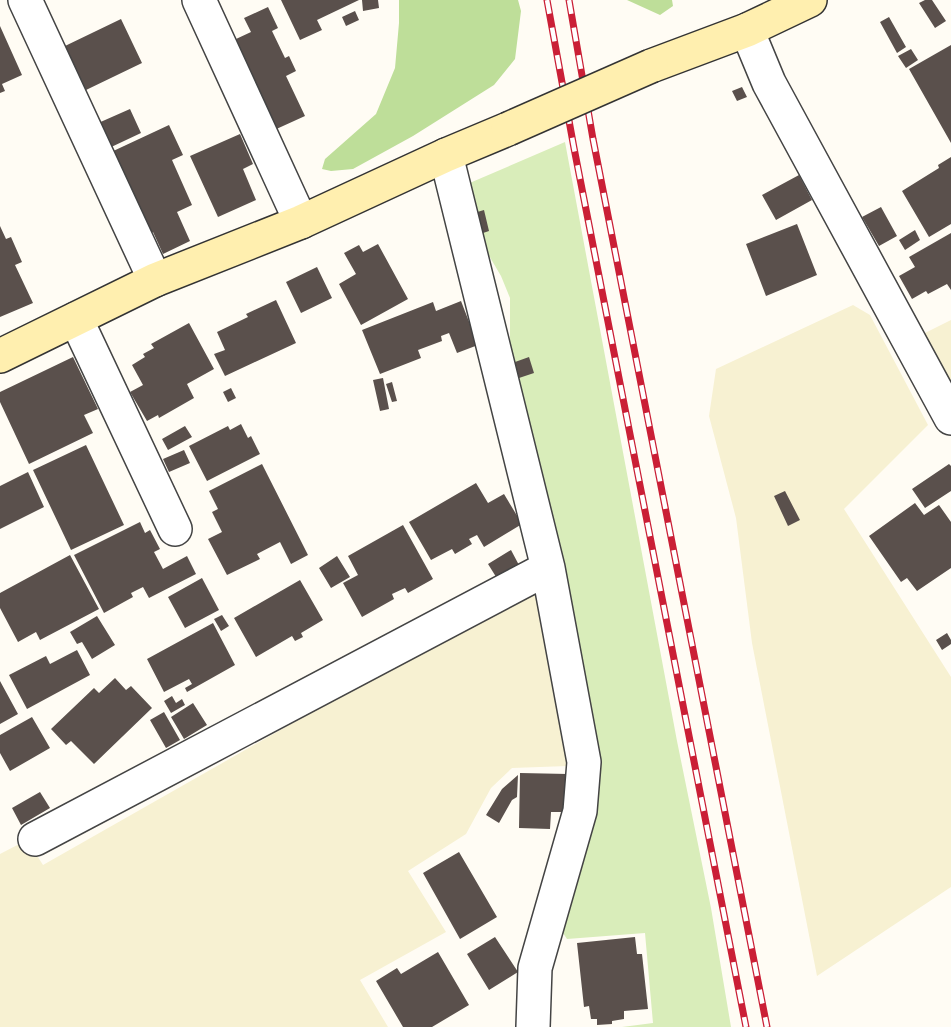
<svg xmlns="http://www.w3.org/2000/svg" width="951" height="1027" viewBox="0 0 951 1027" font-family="'PT Serif',serif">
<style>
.farmland{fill:#f7f1d2}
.green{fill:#d9edba}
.forest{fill:#bede99}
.building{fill:#5a504c}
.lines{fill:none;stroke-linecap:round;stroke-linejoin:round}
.street-casing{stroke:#444;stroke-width:36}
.secondary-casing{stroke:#333;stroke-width:36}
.street{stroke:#fff;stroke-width:33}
.secondary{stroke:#ffefaf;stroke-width:33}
.rail-casing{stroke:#ca1f36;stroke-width:7}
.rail{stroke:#fff;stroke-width:4.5;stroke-dasharray:14;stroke-linecap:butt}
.secondary-bridge-casing{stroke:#333;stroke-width:36;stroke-linecap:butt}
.secondary-bridge{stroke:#ffefaf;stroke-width:33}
</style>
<rect width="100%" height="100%" fill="#fffcf4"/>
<path class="farmland" d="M853 305 870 315 928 425 844 509 951 677V887L817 976 752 643 736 518 709 416 716 369Z
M951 320V389L921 335Z
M530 592 543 597 555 662 568 766 512 768 491 788 466 834 408 871 446 932 360 980 388 1027H0V854L27 840 43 865 516 596Z"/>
<path class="green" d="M565 142 677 741 711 908 731 1027H622L653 1023 645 933 567 939 563 933 573 896 595 792 510 348V298L501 276 478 237 465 185Z"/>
<path class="forest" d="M399 0H518L521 11 515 59 494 85 413 136 353 169 331 171 322 169 325 159 376 114 395 68 399 23Z
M627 0H672L673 6 660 15Z"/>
<path class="building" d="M281 0H359L317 20 322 30 300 40Z
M362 0H378L379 8 363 11Z
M925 0H932L946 21 935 28 919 3Z
M268 7 278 28 272 31 285 58 289 56 296 71 286 76 305 116 272 131 247 74 251 72 236 39 251 32 244 18Z
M355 11 359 20 346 26 342 17Z
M889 17 906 47 897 53 880 22Z
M121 19 142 63 86 90 65 46Z
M0 26 22 75 2 84 5 91 0 93Z
M951 45V143L909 69Z
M911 49 918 60 906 68 898 56Z
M742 87 747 97 737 101 732 91Z
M130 109 141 133 107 149 96 124Z
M169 125 183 155 172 160 192 205 177 212 190 241 163 254 153 232 147 235 109 153Z
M240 134 253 164 243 169 256 200 218 217 190 156Z
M951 157V224L929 237 902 191 939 168 938 165Z
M799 175 812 200 776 220 762 195Z
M881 207 897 236 879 246 862 217Z
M484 210 489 231 480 234 474 213Z
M797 224 817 275 766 296 746 244Z
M0 226 6 239 11 237 22 262 15 265 33 303 0 317Z
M915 230 920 240 905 250 899 240Z
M951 233V290L947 284 928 294 926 291 912 299 899 276 915 267 909 257Z
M378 244 408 299 361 325 339 284 356 274 344 253 359 245 363 252Z
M317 267 332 298 301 313 286 282Z
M276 300 296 343 225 376 214 354 225 350 217 332 248 317 246 314Z
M461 301 478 345 457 353 449 333 441 336 442 341 418 350 421 358 380 374 362 330 433 302 436 311Z
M189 323 214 369 187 384 194 398 159 418 158 415 147 421 130 392 143 385 132 365 145 357 143 354 154 348 151 344Z
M73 357 98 409 84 415 93 433 29 464 0 402V392Z
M529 357 534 373 519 378 515 362Z
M383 378 389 409 380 411 373 380Z
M392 382 397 401 392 402 386 384Z
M231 388 236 398 228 402 223 392Z
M241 424 248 438 251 436 260 454 207 481 189 446 228 426 230 430Z
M185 426 192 437 168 450 162 439Z
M86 445 124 525 71 550 33 470Z
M184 450 190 463 169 472 163 459Z
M262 464 308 555 291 564 280 542 257 554 260 559 227 575 208 539 222 532 212 512 218 509 209 491Z
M949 464 951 466V491L925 508 912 489Z
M28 472 44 507 0 529V486Z
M476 483 488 503 504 494 522 524 484 547 477 535 469 539 472 544 455 554 452 549 431 560 409 522Z
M785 491 800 520 788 526 774 496Z
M915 503 924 515 939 505 951 522V568L917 591 907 578 901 582 869 536Z
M140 522 145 533 150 530 160 549 154 552 163 569 187 556 196 574 149 598 143 587 131 593 133 597 104 613 74 555Z
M403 525 433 579 408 593 405 588 392 594 394 599 362 617 343 583 358 575 348 556Z
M511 550 520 567 498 580 488 564Z
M70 555 99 609 40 640 36 632 18 642 0 608V593Z
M337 556 350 577 331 588 319 568Z
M202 578 219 610 185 628 168 597Z
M300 580 323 620 301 633 303 637 295 641 292 636 256 657 234 618Z
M222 615 229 626 221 631 214 619Z
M97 616 115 645 92 659 82 642 77 644 70 632Z
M213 623 235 665 187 692 185 688 192 684 189 679 164 692 147 659Z
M947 633 951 640V644L942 650 936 640Z
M77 650 90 675 27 709 9 675 46 656 50 664Z
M115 678 126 690 131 686 152 708 94 764 71 741 66 745 51 729 94 688 99 693Z
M0 681 18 714 0 724Z
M172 696 176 703 182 699 185 705 171 713 164 701Z
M193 703 207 725 184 739 171 717Z
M164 712 180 740 166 748 150 720Z
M32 717 50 748 10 771 0 753V735Z
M520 773 568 774 567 812H551L550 829 519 828Z
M518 775 517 797 512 800 499 823 486 815 502 789Z
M40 792 50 808 21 825 12 808Z
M459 852 497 917 460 939 423 873Z
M495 937 518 972 489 990 467 954Z
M635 937 637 954H642L648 1009 624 1011V1019L612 1021V1024L597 1025V1019H591L589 1006 584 1007 577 943Z
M438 952 469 1005 432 1027H403L376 981 397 968 401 974Z"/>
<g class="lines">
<defs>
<path id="street" d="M25 0 155 280
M199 0 301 222
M747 30 769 83 951 418
M446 155 548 568 584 762 580 811 535 968 533 1027
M76 319 175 529
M35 839 548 568"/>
<path id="secondary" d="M651 66 747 30 810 0
M0 356 155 280 301 222 446 155 508 129"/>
</defs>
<use href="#street" class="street-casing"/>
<use href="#secondary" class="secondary-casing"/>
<use href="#street" class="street"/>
<use href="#secondary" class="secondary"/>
<defs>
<path id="rail" d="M547 0 574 148 746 1027
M569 0 593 139 767 1027"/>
</defs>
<use href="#rail" class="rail-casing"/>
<use href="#rail" class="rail"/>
<defs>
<path id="secondary-bridge" d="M508 129 651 66"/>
</defs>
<use href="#secondary-bridge" class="secondary-bridge-casing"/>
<use href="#secondary-bridge" class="secondary-bridge"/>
</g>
</svg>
